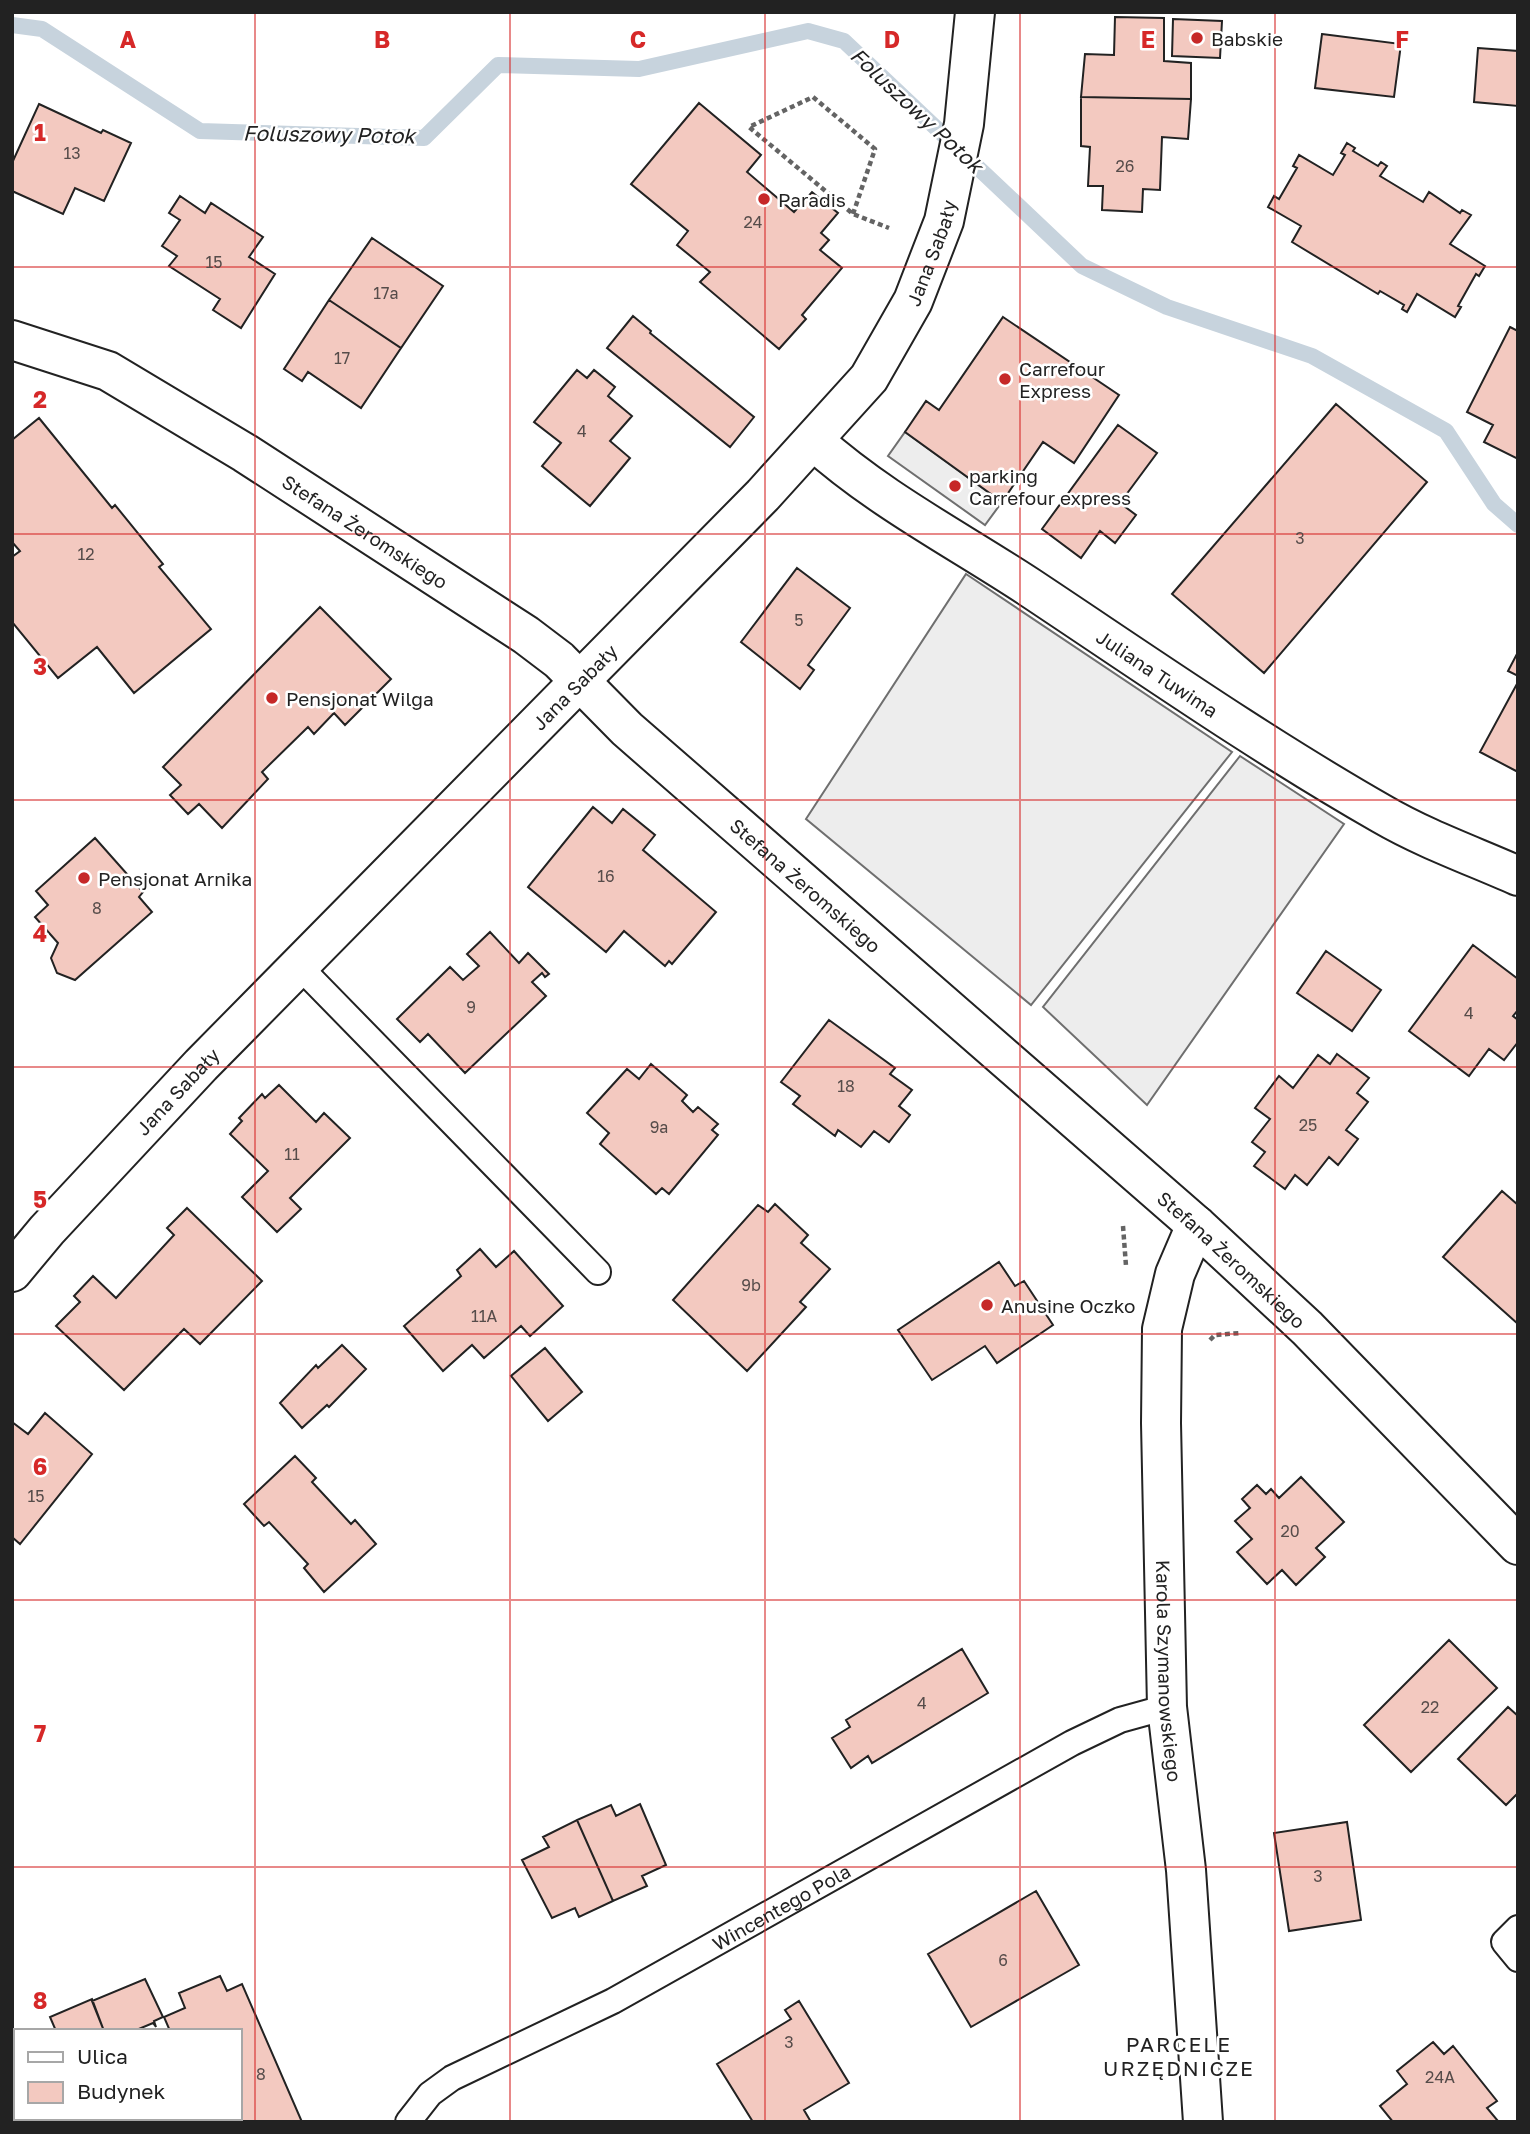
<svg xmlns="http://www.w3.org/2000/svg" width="1530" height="2134" viewBox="0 0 1530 2134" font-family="'Golos Text',sans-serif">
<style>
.parking{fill:#ededed;stroke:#6f6f6f;stroke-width:2}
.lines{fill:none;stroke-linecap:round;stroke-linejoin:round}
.stream{stroke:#c7d3dd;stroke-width:16}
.building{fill:#f3c9c0;stroke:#222;stroke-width:2}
.service-casing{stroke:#222;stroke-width:28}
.minor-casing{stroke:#222;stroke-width:42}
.path{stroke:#646464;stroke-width:4.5;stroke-dasharray:5 3.5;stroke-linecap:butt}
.service{stroke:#fff;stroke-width:24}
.minor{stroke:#fff;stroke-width:38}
.grid{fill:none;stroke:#d62828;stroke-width:2;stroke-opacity:0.55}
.poi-dot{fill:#c62828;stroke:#fff;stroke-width:2.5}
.labels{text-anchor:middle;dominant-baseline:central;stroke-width:5;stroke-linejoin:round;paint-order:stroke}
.number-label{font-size:16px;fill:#564c4a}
.poi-label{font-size:19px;fill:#222;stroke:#fff;text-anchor:start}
.street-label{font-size:19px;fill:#222;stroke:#fff}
.water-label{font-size:21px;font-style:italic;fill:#222;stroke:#fff}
.neighbourhood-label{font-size:21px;letter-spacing:2px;fill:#222;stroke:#fff}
.grid-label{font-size:23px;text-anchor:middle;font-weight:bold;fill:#d62828;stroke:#fff;stroke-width:5;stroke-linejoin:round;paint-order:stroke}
</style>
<rect width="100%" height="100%" fill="#fff"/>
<path class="parking" d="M905 432 1002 502 985 525 888 456Z
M966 574 1232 752 1031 1005 806 819Z
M1240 756 1344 824 1147 1105 1043 1007Z"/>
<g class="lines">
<path class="stream" d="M12 25 42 29 200 131 424 138 498 65 639 69 808 31 844 41 1082 266 1167 307 1312 356 1446 431 1494 504 1518 525"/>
</g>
<path class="building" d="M1115 17 1164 18V61L1191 63V99L1081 97 1085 54 1114 55Z
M1173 19 1222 21 1220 58 1172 56Z
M1322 34 1401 44 1394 97 1315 88Z
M1478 48 1518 51V106L1474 102Z
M1081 97 1191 99 1188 139 1162 137 1160 190 1143 189 1142 212 1102 210 1103 186H1088L1090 147 1081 146Z
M699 103 761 155 747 172 794 212 812 192 838 213 821 233 829 240 820 250 842 268 802 315 806 319 779 349 700 282 710 272 677 245 688 231 631 184Z
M39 104 101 133 103 130 131 143 104 201 75 188 63 214 12 191V163Z
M1347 143 1355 148 1353 151 1378 166 1381 162 1387 166 1380 176 1423 202 1429 192 1460 213 1462 210 1471 215 1450 244 1485 266 1479 276 1476 274 1458 306 1461 307 1455 317 1417 294 1407 312 1402 309 1404 305 1380 291 1378 294 1292 242 1301 226 1268 207 1274 196 1279 199 1297 168 1293 166 1299 155 1333 175 1345 155 1341 153Z
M180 196 205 213 211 203 263 237 249 257 275 274 241 328 213 310 220 299 169 266 177 256 162 246 180 220 169 213Z
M372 238 443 286 401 348 329 300Z
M329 300 401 348 361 408 308 372 302 381 284 369Z
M633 316 651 331 650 333 754 417 730 447 607 348Z
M1003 317 1119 395 1074 463 1043 442 1002 502 905 432 926 401 939 410Z
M1510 327 1518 331V459L1484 442 1493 425 1467 412Z
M577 370 587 378 594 370 615 387 608 396 632 416 610 441 630 458 590 506 542 466 561 443 534 422Z
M1336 404 1427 482 1264 673 1172 594Z
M39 418 112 508 115 505 163 564 159 567 211 629 134 693 97 647 58 678 12 622V557L20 551 12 542V440Z
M1118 425 1157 453 1120 503 1136 515 1115 543 1100 531 1081 558 1042 529Z
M797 568 850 608 808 665 814 670 800 689 741 642Z
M320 607 391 679 345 725 334 713 314 734 308 727 262 772 268 779 222 828 199 804 188 814 170 795 181 785 163 767Z
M1518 652V676L1508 671Z
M1518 682V772L1480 752Z
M593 807 612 823 623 809 655 835 643 850 716 912 672 964 669 961 665 966 624 931 606 952 528 887Z
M95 838 143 892 139 897 152 912 75 980 57 973 51 958 58 943 35 917 48 905 36 891Z
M490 932 519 963 528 953 549 974 545 977 542 973 532 982 546 996 465 1073 428 1034 420 1042 397 1019 450 967 463 980 479 966 467 954Z
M1473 945 1518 979V1010L1513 1016 1518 1020V1042L1504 1060 1489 1049 1469 1076 1409 1031Z
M1326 951 1381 990 1352 1031 1297 993Z
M829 1020 895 1068 890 1074 912 1090 899 1106 910 1115 889 1142 874 1131 861 1147 838 1130 835 1136 793 1104 800 1096 781 1082Z
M1337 1054 1369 1078 1357 1093 1368 1102 1346 1130 1358 1139 1338 1165 1329 1157 1307 1185 1295 1175 1285 1189 1254 1166 1265 1152 1252 1142 1270 1119 1255 1108 1279 1076 1293 1088 1318 1055 1330 1064Z
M651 1064 687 1095 682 1101 693 1112 698 1107 718 1124 712 1130 718 1135 669 1194 662 1188 656 1194 600 1144 609 1133 587 1113 627 1069 639 1079Z
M279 1085 316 1122 324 1113 350 1138 290 1198 301 1209 277 1232 242 1197 268 1171 230 1134 242 1121 239 1118 262 1094 265 1098Z
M1502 1191 1518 1205V1324L1443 1257Z
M775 1204 808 1235 801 1243 830 1269 800 1302 806 1307 747 1371 673 1300 758 1205 768 1212Z
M187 1208 262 1281 200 1344 184 1329 124 1390 56 1326 80 1302 74 1296 93 1276 116 1298 174 1235 167 1228Z
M480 1249 496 1267 514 1251 563 1306 530 1336 521 1326 484 1358 472 1345 443 1371 404 1326 461 1276 457 1270Z
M999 1262 1015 1286 1024 1281 1053 1325 997 1363 985 1346 932 1380 898 1330Z
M342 1345 366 1369 329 1407 327 1405 302 1428 280 1403 316 1365 318 1368Z
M545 1348 582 1392 548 1421 511 1376Z
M45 1413 92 1454 20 1544 12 1537V1422L28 1434Z
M295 1456 316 1478 312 1482 351 1524 355 1520 376 1544 324 1592 304 1568 308 1564 269 1522 264 1526 244 1504Z
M1301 1477 1344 1522 1316 1548 1325 1557 1296 1585 1282 1570 1267 1584 1237 1552 1252 1539 1235 1521 1250 1508 1242 1499 1257 1485 1266 1494 1271 1489 1279 1498Z
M1449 1640 1497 1688 1411 1772 1364 1725Z
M962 1649 988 1693 872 1763 868 1756 851 1768 832 1738 850 1727 846 1720Z
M1508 1707 1518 1716V1793L1506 1805 1458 1759Z
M640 1804 666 1865 642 1876 647 1886 613 1901 577 1820 611 1805 616 1816Z
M577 1820 613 1901 579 1917 575 1908 552 1918 522 1860 549 1847 543 1837Z
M1347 1822 1361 1920 1289 1931 1274 1833Z
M1036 1891 1079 1965 971 2027 928 1954Z
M220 1976 227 1991 242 1984 302 2122H156L155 2118H240V2031H170L164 2017 185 2008 179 1993Z
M145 1979 163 2017 154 2021 156 2027 153 2023 134 2031H104L92 2001Z
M92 1999 104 2031H56L50 2017Z
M799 2001 849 2083 804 2110 811 2122H753L717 2064 791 2019 785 2010Z
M1433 2042 1444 2054 1453 2046 1497 2101 1487 2108 1498 2121 1393 2122 1380 2106 1407 2084 1397 2071Z
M16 2088V2118H93L95 2122H12V2090Z"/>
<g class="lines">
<defs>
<g id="service">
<path d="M298 965 598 1272"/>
<path d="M1518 1928 1504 1942 1518 1959"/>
<path id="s1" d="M408 2122 430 2094 452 2078 613 2001 1072 1743 1120 1720 1167 1707"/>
</g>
<g id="minor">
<path id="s2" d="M12 340 108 371 245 453 526 635 559 660 627 729 1196 1225 1307 1328 1518 1545"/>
<path id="s3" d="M814 441C880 500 956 539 1029 587 1145 664 1261 745 1382 814 1425 839 1473 856 1518 876"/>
<path id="s4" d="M1196 1225 1175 1274 1162 1329 1161 1423 1167 1707 1186 1870 1203 2122"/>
<path id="s5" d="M12 1272 47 1230 201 1065 763 495 869 378 913 301 944 221 964 124 975 12"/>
</g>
</defs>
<use href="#service" class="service-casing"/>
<use href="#minor" class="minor-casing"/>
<path class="path" d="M853 214 875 149 813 97 749 127 853 214 889 228
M1123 1226 1126 1266
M1210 1340 1215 1335 1241 1333"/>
<use href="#service" class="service"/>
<use href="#minor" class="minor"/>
</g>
<path class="grid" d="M255 12V2122M510 12V2122M765 12V2122M1020 12V2122M1275 12V2122M12 267H1518M12 534H1518M12 800H1518M12 1067H1518M12 1334H1518M12 1600H1518M12 1867H1518"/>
<g class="poi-dot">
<circle cx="1197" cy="38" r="7"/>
<circle cx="764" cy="199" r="7"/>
<circle cx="1005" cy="379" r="7"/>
<circle cx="955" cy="486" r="7"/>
<circle cx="272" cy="698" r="7"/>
<circle cx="84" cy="878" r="7"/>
<circle cx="987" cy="1305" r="7"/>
</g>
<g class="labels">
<g class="number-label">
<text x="72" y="153">13</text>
<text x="1125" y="166">26</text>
<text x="753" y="222">24</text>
<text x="214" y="262">15</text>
<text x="386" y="293">17a</text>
<text x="342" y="358">17</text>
<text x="582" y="431">4</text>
<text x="1300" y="538">3</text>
<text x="86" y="554">12</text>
<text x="799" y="620">5</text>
<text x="606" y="876">16</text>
<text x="97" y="908">8</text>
<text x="471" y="1007">9</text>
<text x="1469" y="1013">4</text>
<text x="846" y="1086">18</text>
<text x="1308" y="1125">25</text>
<text x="659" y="1127">9a</text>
<text x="292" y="1154">11</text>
<text x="751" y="1285">9b</text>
<text x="484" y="1316">11A</text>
<text x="36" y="1496">15</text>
<text x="1290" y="1531">20</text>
<text x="922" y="1703">4</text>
<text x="1430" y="1707">22</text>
<text x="1318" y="1876">3</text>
<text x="1003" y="1960">6</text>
<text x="789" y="2042">3</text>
<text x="261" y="2074">8</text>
<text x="1440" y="2077">24A</text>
</g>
<g class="poi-label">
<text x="1211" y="38">Babskie</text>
<text x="778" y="199">Paradis</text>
<text x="1019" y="368">Carrefour<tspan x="1019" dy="22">Express</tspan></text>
<text x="969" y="475">parking<tspan x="969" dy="22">Carrefour express</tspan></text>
<text x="286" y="698">Pensjonat Wilga</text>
<text x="98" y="878">Pensjonat Arnika</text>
<text x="1001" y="1305">Anusine Oczko</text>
</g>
<g class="street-label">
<text stroke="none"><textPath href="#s5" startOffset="1379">Jana Sabały</textPath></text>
<text stroke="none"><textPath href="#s2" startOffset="404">Stefana Żeromskiego</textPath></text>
<text stroke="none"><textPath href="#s3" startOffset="415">Juliana Tuwima</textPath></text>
<text stroke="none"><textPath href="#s5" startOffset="812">Jana Sabały</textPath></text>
<text stroke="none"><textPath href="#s2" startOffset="971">Stefana Żeromskiego</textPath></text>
<text stroke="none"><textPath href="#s5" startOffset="245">Jana Sabały</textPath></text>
<text stroke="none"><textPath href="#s2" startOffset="1538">Stefana Żeromskiego</textPath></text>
<text stroke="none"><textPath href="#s4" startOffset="452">Karola Szymanowskiego</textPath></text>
<text stroke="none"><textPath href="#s1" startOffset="434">Wincentego Pola</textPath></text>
</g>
<g class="water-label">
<text transform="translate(917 110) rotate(43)">Foluszowy Potok</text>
<text transform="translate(329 134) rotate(1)">Foluszowy Potok</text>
</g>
<g class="neighbourhood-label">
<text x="1179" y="2044">PARCELE<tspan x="1179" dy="24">URZĘDNICZE</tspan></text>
</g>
</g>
<g class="grid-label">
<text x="128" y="48">A</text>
<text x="382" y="48">B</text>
<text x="638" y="48">C</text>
<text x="892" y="48">D</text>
<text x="1148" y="48">E</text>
<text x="1402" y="48">F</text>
<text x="40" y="141">1</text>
<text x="40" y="408">2</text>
<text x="40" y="675">3</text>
<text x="40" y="942">4</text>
<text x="40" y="1208">5</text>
<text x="40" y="1475">6</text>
<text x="40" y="1742">7</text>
<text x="40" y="2009">8</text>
</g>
<rect width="1530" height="2134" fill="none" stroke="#222222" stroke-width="28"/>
<rect x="14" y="2029" width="228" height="91" fill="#ffffff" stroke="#a7a7a7" stroke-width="2"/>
<rect x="28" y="2052" width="35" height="10" fill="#ffffff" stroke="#a7a7a7" stroke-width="2"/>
<text x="77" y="2064" font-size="21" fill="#222222">Ulica</text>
<rect x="28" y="2082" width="35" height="21" fill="#f3c9c0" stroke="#a7a7a7" stroke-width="2"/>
<text x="77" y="2099" font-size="21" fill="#222222">Budynek</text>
</svg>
